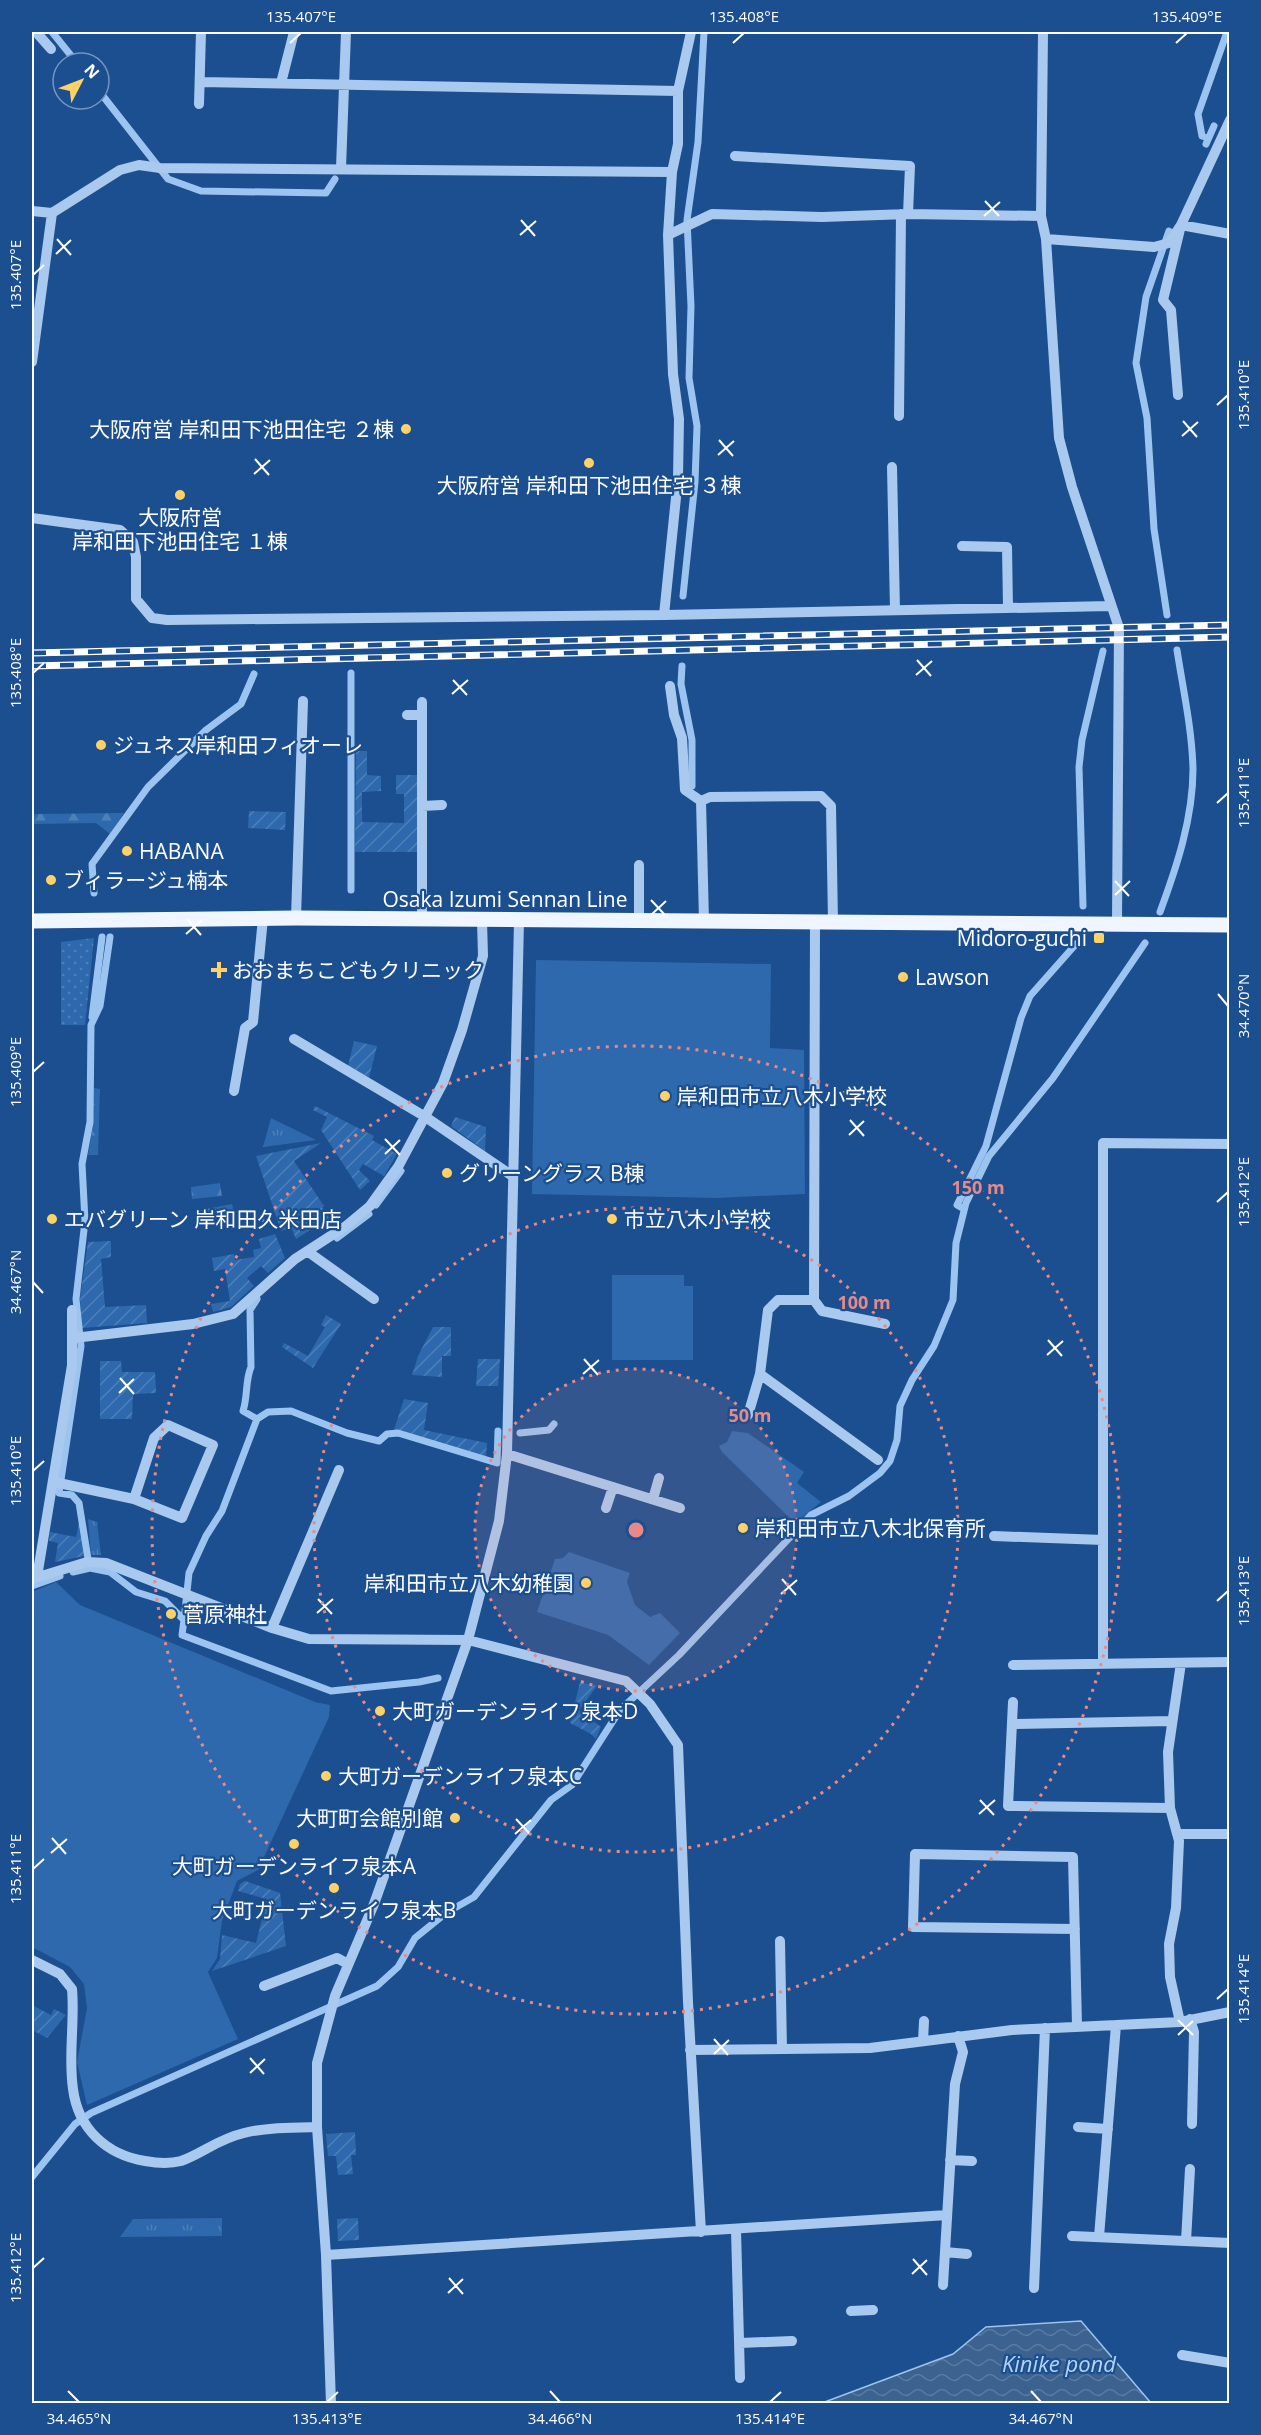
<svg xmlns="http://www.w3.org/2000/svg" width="1261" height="2435" viewBox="0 0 1261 2435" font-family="'Open Sans','Noto Sans JP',sans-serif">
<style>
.grass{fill:url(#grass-tufts)}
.forest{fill:url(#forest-firs)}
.park{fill:url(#park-dots)}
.garden{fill:url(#garden-furrows)}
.pitch{fill:#2e69ad}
.water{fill:url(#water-waves);stroke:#9cc4f0;stroke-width:1.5}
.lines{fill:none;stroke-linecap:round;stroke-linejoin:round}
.stream{stroke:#9cc4f0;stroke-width:7}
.minor{stroke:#a9c9ee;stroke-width:10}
.major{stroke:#f0f6ff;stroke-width:15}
.rail-casing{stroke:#fff;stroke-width:7}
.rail{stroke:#1b4f8f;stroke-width:4.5;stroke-dasharray:14;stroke-linecap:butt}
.ticks{fill:none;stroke:#fff;stroke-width:2}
.ring{fill:none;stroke:#e88989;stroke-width:3;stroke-dasharray:3 6}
.poi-dot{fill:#ffd166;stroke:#1b4f8f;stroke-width:2}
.labels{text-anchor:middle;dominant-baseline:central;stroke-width:4.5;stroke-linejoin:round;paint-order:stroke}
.poi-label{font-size:21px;fill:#fff;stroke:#1b4f8f;text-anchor:start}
.street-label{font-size:21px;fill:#fff;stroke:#1b4f8f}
.water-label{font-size:22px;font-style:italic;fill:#b5d3f5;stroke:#1b4f8f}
.centre{fill:#e88989;stroke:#1b4f8f;stroke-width:3}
.ring-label{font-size:18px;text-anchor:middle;font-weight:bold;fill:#e88989;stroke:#1b4f8f;stroke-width:4.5;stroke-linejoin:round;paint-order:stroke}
.neatline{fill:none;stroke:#fff;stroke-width:2}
.ticks-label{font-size:15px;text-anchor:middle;fill:#fff}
</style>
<defs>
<pattern id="grass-tufts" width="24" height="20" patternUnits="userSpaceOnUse" patternTransform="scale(1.5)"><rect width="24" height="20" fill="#2e69ad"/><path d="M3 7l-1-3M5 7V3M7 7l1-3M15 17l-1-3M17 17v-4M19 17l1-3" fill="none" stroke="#4d80b9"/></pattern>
<pattern id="forest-firs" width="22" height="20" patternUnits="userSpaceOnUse" patternTransform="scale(1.5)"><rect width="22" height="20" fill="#2e69ad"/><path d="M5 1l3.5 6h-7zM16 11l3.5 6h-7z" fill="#4d80b9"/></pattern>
<pattern id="park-dots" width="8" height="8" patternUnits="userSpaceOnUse" patternTransform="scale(1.5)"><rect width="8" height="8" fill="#2e69ad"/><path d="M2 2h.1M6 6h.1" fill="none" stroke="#4d80b9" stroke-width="1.8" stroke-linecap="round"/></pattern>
<pattern id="garden-furrows" width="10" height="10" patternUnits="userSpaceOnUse" patternTransform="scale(1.5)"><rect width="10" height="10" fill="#2e69ad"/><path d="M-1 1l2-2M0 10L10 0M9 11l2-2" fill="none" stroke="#4d80b9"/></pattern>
<pattern id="water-waves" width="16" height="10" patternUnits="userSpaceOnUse" patternTransform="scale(1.5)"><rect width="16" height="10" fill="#3c6290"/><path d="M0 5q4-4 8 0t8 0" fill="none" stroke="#597aa1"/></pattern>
</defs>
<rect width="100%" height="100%" fill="#1b4f8f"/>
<path class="grass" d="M271 1118 316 1140 263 1147Z
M88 1519 97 1522 101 1555H91Z
M222 2218V2236L120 2237 133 2219Z"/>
<path class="forest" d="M124 813 110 834 96 823 33 824 34 814Z
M94 1088 100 1089 98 1155H88L93 1126Z
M220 1183 222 1196 192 1199 191 1187Z
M232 1204 234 1213 203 1220 201 1210Z"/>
<path class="park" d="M94 938 85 1025H61V942Z"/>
<path class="garden" d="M356 751H367V775L381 776V791L362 792V822L404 823V794H396V775H417V852H355Z
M249 811 286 812 285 830 248 828Z
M354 1041 377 1046 369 1078 348 1066Z
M315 1106 374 1136 372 1140 397 1154 384 1176 363 1164 359 1170 370 1181 360 1190 321 1130 327 1117 313 1110Z
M455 1117 486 1127 485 1151 451 1126Z
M321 1143 294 1161 324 1206 322 1207 329 1218 296 1239 291 1227 281 1231 256 1156Z
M275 1234 285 1258 268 1273 261 1266 247 1278 254 1286 231 1307 213 1312 211 1304 230 1301 225 1269 214 1271 212 1258 234 1254 235 1260 254 1257 253 1250 261 1248 259 1239Z
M111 1241V1257L101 1259 105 1307 146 1305 147 1323 82 1328 80 1298 88 1242Z
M326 1315 341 1324 313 1368 282 1347 284 1343 308 1356 325 1327 321 1325Z
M433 1327H451V1356H442V1377L412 1375 418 1356Z
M478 1359H500L498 1386H476Z
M100 1361H121L122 1372H155L156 1393 133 1394 132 1419H100Z
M404 1399 428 1403 424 1430 487 1443 486 1457 394 1430Z
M80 1518 84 1556 55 1562 58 1543 49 1541 50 1532 76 1537Z
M580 1682 597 1686 579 1710 601 1727 596 1739 591 1734 570 1723Z
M245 1881 280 1893 286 1946 212 1971 220 1959 222 1935 256 1943 267 1899 238 1891 240 1884Z
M32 2005 51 2015 54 2009 66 2015 47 2038 32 2030Z
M355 2132 356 2155H351L353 2174 338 2175 336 2156H328L326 2134Z
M358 2218 359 2240 338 2241 337 2219Z"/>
<path class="pitch" d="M536 960 771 964 770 1048 804 1050 805 1194 716 1198 532 1194Z
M612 1275H684V1286H693V1360H612Z
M732 1431 748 1433 804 1472 797 1483 821 1502 795 1523 722 1452 719 1446 727 1442Z
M569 1552 630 1573 627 1582 635 1605 650 1617 660 1613 680 1633 649 1665 608 1635 537 1612 555 1559 563 1558Z
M56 1582 80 1605 315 1702 330 1705 329 1717 258 1870 237 1881 222 1921 217 1958 208 1972 238 2039 87 2105 77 2062 87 2008 84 1984 70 1967 32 1947V1592Z"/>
<path class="water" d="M1081 2321 1151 2403H822L953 2354 986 2327Z"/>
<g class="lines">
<path class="stream" d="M52 32 77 63
M99 91 168 179 201 191 326 193 335 179
M1208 138 1202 136 1198 114 1227 32
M1206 144 1214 126
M683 596 695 482 697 426 689 378 691 306 687 220 698 142 704 32
M1167 615 1154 529 1147 418 1136 363 1146 297 1169 231
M682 666 681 684 692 740V786
M351 673V890
M94 893 92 864 148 787 206 730 241 704 254 674
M1083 906 1079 767 1082 740 1103 651
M1160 912C1177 866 1193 818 1193 769 1192 729 1183 689 1177 650
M92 1017 102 937
M376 1205 401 1171
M964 1209 957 1205 986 1146 1021 1018 1030 996 1076 944
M337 1238 369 1214
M257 1299 250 1310 251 1367C245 1381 248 1396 243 1411L257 1419
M520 1433 549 1430 554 1424
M89 1565 79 1503 72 1495 59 1493 81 1346 76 1299 85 1221 82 1164 90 1122 91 1025 100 1006 110 937
M73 1572 90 1568 110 1572 136 1592 165 1601 184 1620 189 1573 206 1536 222 1511 257 1419 268 1412 291 1411 347 1433 379 1441 387 1434 398 1433 497 1463 498 1431
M32 1586 60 1576
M184 1620 182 1635 331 1691 419 1682 438 1678
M32 2177 75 2124 91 2113 377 1986 398 1967 415 1938 446 1913 474 1897 551 1800 572 1785 620 1710 679 1655 811 1515 849 1496 880 1473 890 1461 897 1440 900 1406 912 1380 934 1346 953 1300 956 1243 966 1203 989 1156 1053 1078 1145 943"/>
<path class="minor" d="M36 32 51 49
M1043 32 1041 216 1046 239 1059 438 1072 487 1119 628 1117 922
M201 82 678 91
M281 83 294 32
M199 104 201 32
M735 156 910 166 908 214
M341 168 346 32
M32 211 52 213 120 170 139 165 160 168 672 172
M668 235 712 214 822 217 908 214 1041 216
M1046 239 1154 247 1169 243 1181 225 1230 234
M32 362 52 213
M1178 395 1171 310 1163 300 1181 225 1230 120
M899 416 901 214
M892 467 895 610
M32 518 120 530 133 542 136 557V599L152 618 167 620 664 615 1111 606
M962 546 1007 547 1008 608
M664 615 678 478 679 419 673 374 668 235 672 172 678 144V91L691 32
M670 686 674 715 682 738 685 790 701 801
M422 702V920
M407 715H422
M701 801 710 797 821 796 831 806 833 922
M701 801 704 921
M422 806 442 805
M296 918 303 701
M639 921V865
M815 921 814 1300 822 1311 885 1324
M294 1039 424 1116 511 1175
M234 1091 245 1028 253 1022 263 918
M307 1251 374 1299
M74 1338 193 1324 233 1314 295 1259 346 1226 370 1206 398 1167 443 1083 462 1030 483 956 482 921
M760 1374 878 1460
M748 1415 760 1374 768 1310 778 1300H814
M507 1454 680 1508
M54 1482 134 1499 182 1518 213 1445 168 1425 154 1438 134 1499
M653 1499 659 1478
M606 1508 613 1487
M994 1536 1103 1540
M37 1577 72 1365V1310
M32 1579 87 1562 106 1563 272 1628 309 1639 468 1640 626 1681 650 1704 678 1745 688 2002 701 2232
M272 1628 339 1470
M1103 1664V1143L1230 1144
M1013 1665 1230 1662
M1013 1702 1008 1806 1170 1808
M1012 1724 1171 1721
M1177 1834H1230
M1075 1929 913 1927 915 1854 1073 1857 1077 2026
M780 1941 782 2049
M32 1960 60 1974 72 1989C75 2022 68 2056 73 2089 78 2129 107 2155 145 2161 156 2163 170 2164 181 2161 203 2153 218 2139 244 2133 268 2127 292 2128 317 2127
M264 1986 337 1958 348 1964
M1190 2019 1194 2032 1192 2124
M1180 2022 1170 1977 1169 1944 1176 1908 1179 1841 1170 1808 1168 1752 1181 1663
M923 2041 924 2021
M690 2050 870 2048 1012 2030 1180 2022 1230 2012
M1078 2127 1108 2129
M950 2160 972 2161
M736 2230 740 2378
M1072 2236 1230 2243
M1099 2237 1116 2025
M1186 2241 1190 2169
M945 2252 967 2254
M326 2255 947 2215
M943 2285 955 2084 963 2052 958 2036
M1034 2288 1045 2028
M851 2311 873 2310
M740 2343 792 2341
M1182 2355 1230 2363
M331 2404 326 2255 317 2127V2063L335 1996 374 1904 468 1640 499 1521 507 1454 519 921"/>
<path class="major" d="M32 921 296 918 1230 925"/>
<defs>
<path id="rail" d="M32 653 1230 625
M32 666 1230 637"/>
</defs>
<use href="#rail" class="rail-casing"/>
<use href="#rail" class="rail"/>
</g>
<path class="ticks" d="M290 43 301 33M733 43 744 33M1176 43 1187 33M985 201 999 216M984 216 1000 202M521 220 535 236M520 235 536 221M57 239 71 255M56 254 71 240M33 275 44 265M1217 405 1228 395M1183 421 1197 437M1182 436 1198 422M719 440 733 456M718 455 734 441M255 459 269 475M254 474 270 460M917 660 931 676M33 673 44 663M916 675 932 661M453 680 467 695M452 694 468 680M1217 803 1228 793M1115 881 1129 896M1115 895 1130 881M651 900 665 915M651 915 666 901M187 919 201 935M186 934 202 920M1218 994 1228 1006M33 1072 44 1062M850 1120 864 1136M849 1135 864 1121M385 1139 400 1155M385 1154 400 1140M1217 1202 1228 1192M33 1282 43 1293M1048 1340 1062 1356M1047 1355 1063 1341M584 1359 598 1375M583 1374 599 1360M120 1378 134 1394M119 1393 134 1379M33 1471 44 1461M782 1579 796 1595M781 1594 797 1580M318 1599 332 1614M1217 1601 1228 1591M317 1613 333 1599M980 1800 994 1815M979 1814 995 1800M516 1819 530 1834M515 1834 531 1820M52 1838 66 1854M51 1853 67 1839M33 1869 44 1859M1217 1999 1228 1989M1178 2020 1193 2035M1178 2035 1193 2021M714 2039 728 2055M714 2054 729 2040M250 2058 264 2074M250 2073 265 2059M913 2259 927 2275M33 2268 44 2258M912 2274 927 2260M449 2278 463 2294M448 2293 463 2279M68 2391 79 2402M550 2391 560 2402M1031 2391 1041 2402M327 2402 338 2392M770 2402 781 2392"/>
<circle cx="636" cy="1530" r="161" fill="#e88989" fill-opacity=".12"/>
<g class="ring">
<circle cx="636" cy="1530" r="161"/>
<circle cx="636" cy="1530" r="322"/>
<circle cx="636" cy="1530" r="484"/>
</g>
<g class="poi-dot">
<circle cx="406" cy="429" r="6"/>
<circle cx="589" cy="463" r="6"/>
<circle cx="180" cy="495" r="6"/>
<circle cx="101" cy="745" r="6"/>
<circle cx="127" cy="851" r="6"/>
<circle cx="51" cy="880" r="6"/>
<rect x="1093" y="932" width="12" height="12" rx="3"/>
<path d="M216 961h6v6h6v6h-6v6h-6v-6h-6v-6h6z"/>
<circle cx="903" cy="977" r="6"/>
<circle cx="665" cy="1096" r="6"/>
<circle cx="447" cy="1173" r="6"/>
<circle cx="52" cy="1219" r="6"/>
<circle cx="612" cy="1219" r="6"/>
<circle cx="743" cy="1528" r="6"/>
<circle cx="586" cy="1583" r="6"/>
<circle cx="171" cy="1614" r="6"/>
<circle cx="380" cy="1711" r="6"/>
<circle cx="326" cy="1776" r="6"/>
<circle cx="455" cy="1818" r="6"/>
<circle cx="294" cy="1844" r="6"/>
<circle cx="334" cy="1888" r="6"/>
</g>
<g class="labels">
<g class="poi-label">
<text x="394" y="429" text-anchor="end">大阪府営 岸和田下池田住宅 ２棟</text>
<text x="589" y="485" text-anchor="middle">大阪府営 岸和田下池田住宅 ３棟</text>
<text x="180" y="517" text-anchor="middle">大阪府営<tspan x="180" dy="24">岸和田下池田住宅 １棟</tspan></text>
<text x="113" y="745">ジュネス岸和田フィオーレ</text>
<text x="139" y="851">HABANA</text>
<text x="63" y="880">ブィラージュ楠本</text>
<text x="1087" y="938" text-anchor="end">Midoro-guchi</text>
<text x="232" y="970">おおまちこどもクリニック</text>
<text x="915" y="977">Lawson</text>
<text x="677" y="1096">岸和田市立八木小学校</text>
<text x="459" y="1173">グリーングラス B棟</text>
<text x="64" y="1219">エバグリーン 岸和田久米田店</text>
<text x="624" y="1219">市立八木小学校</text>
<text x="755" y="1528">岸和田市立八木北保育所</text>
<text x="574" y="1583" text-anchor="end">岸和田市立八木幼稚園</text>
<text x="183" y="1614">菅原神社</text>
<text x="392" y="1711">大町ガーデンライフ泉本D</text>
<text x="338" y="1776">大町ガーデンライフ泉本C</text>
<text x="443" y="1818" text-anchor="end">大町町会館別館</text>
<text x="294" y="1866" text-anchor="middle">大町ガーデンライフ泉本A</text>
<text x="334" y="1910" text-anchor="middle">大町ガーデンライフ泉本B</text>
</g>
<g class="street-label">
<text x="505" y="899">Osaka Izumi Sennan Line</text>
</g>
<g class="water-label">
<text x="1059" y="2363">Kinike pond</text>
</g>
</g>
<circle cx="636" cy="1530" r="9" class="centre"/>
<g class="ring-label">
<text x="978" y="1194">150 m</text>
<text x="864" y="1309">100 m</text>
<text x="750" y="1422">50 m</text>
</g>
<rect width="1261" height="2435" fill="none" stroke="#1b4f8f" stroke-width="66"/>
<g transform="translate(81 81) rotate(48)"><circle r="28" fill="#1b4f8f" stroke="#7695bc" stroke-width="1.5"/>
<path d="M0-4.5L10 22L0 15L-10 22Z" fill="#ffd166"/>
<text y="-9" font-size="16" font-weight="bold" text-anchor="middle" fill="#ffffff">N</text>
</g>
<rect x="33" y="33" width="1195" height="2369" class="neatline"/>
<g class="ticks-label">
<text x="301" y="22">135.407°E</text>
<text x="744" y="22">135.408°E</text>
<text x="1187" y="22">135.409°E</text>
<text transform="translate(16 275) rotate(-90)" y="5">135.407°E</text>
<text transform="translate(1244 395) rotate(-90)" y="5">135.410°E</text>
<text transform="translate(16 673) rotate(-90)" y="5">135.408°E</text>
<text transform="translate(1244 793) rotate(-90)" y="5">135.411°E</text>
<text transform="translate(1244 1006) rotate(-90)" y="5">34.470°N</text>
<text transform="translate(16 1072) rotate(-90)" y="5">135.409°E</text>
<text transform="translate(1244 1192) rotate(-90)" y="5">135.412°E</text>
<text transform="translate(16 1282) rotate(-90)" y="5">34.467°N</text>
<text transform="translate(16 1471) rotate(-90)" y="5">135.410°E</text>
<text transform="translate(1244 1591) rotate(-90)" y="5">135.413°E</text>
<text transform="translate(16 1869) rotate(-90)" y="5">135.411°E</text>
<text transform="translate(1244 1989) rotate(-90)" y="5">135.414°E</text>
<text transform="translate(16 2268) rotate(-90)" y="5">135.412°E</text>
<text x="79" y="2424">34.465°N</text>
<text x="327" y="2424">135.413°E</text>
<text x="560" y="2424">34.466°N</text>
<text x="770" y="2424">135.414°E</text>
<text x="1041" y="2424">34.467°N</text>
</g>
</svg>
